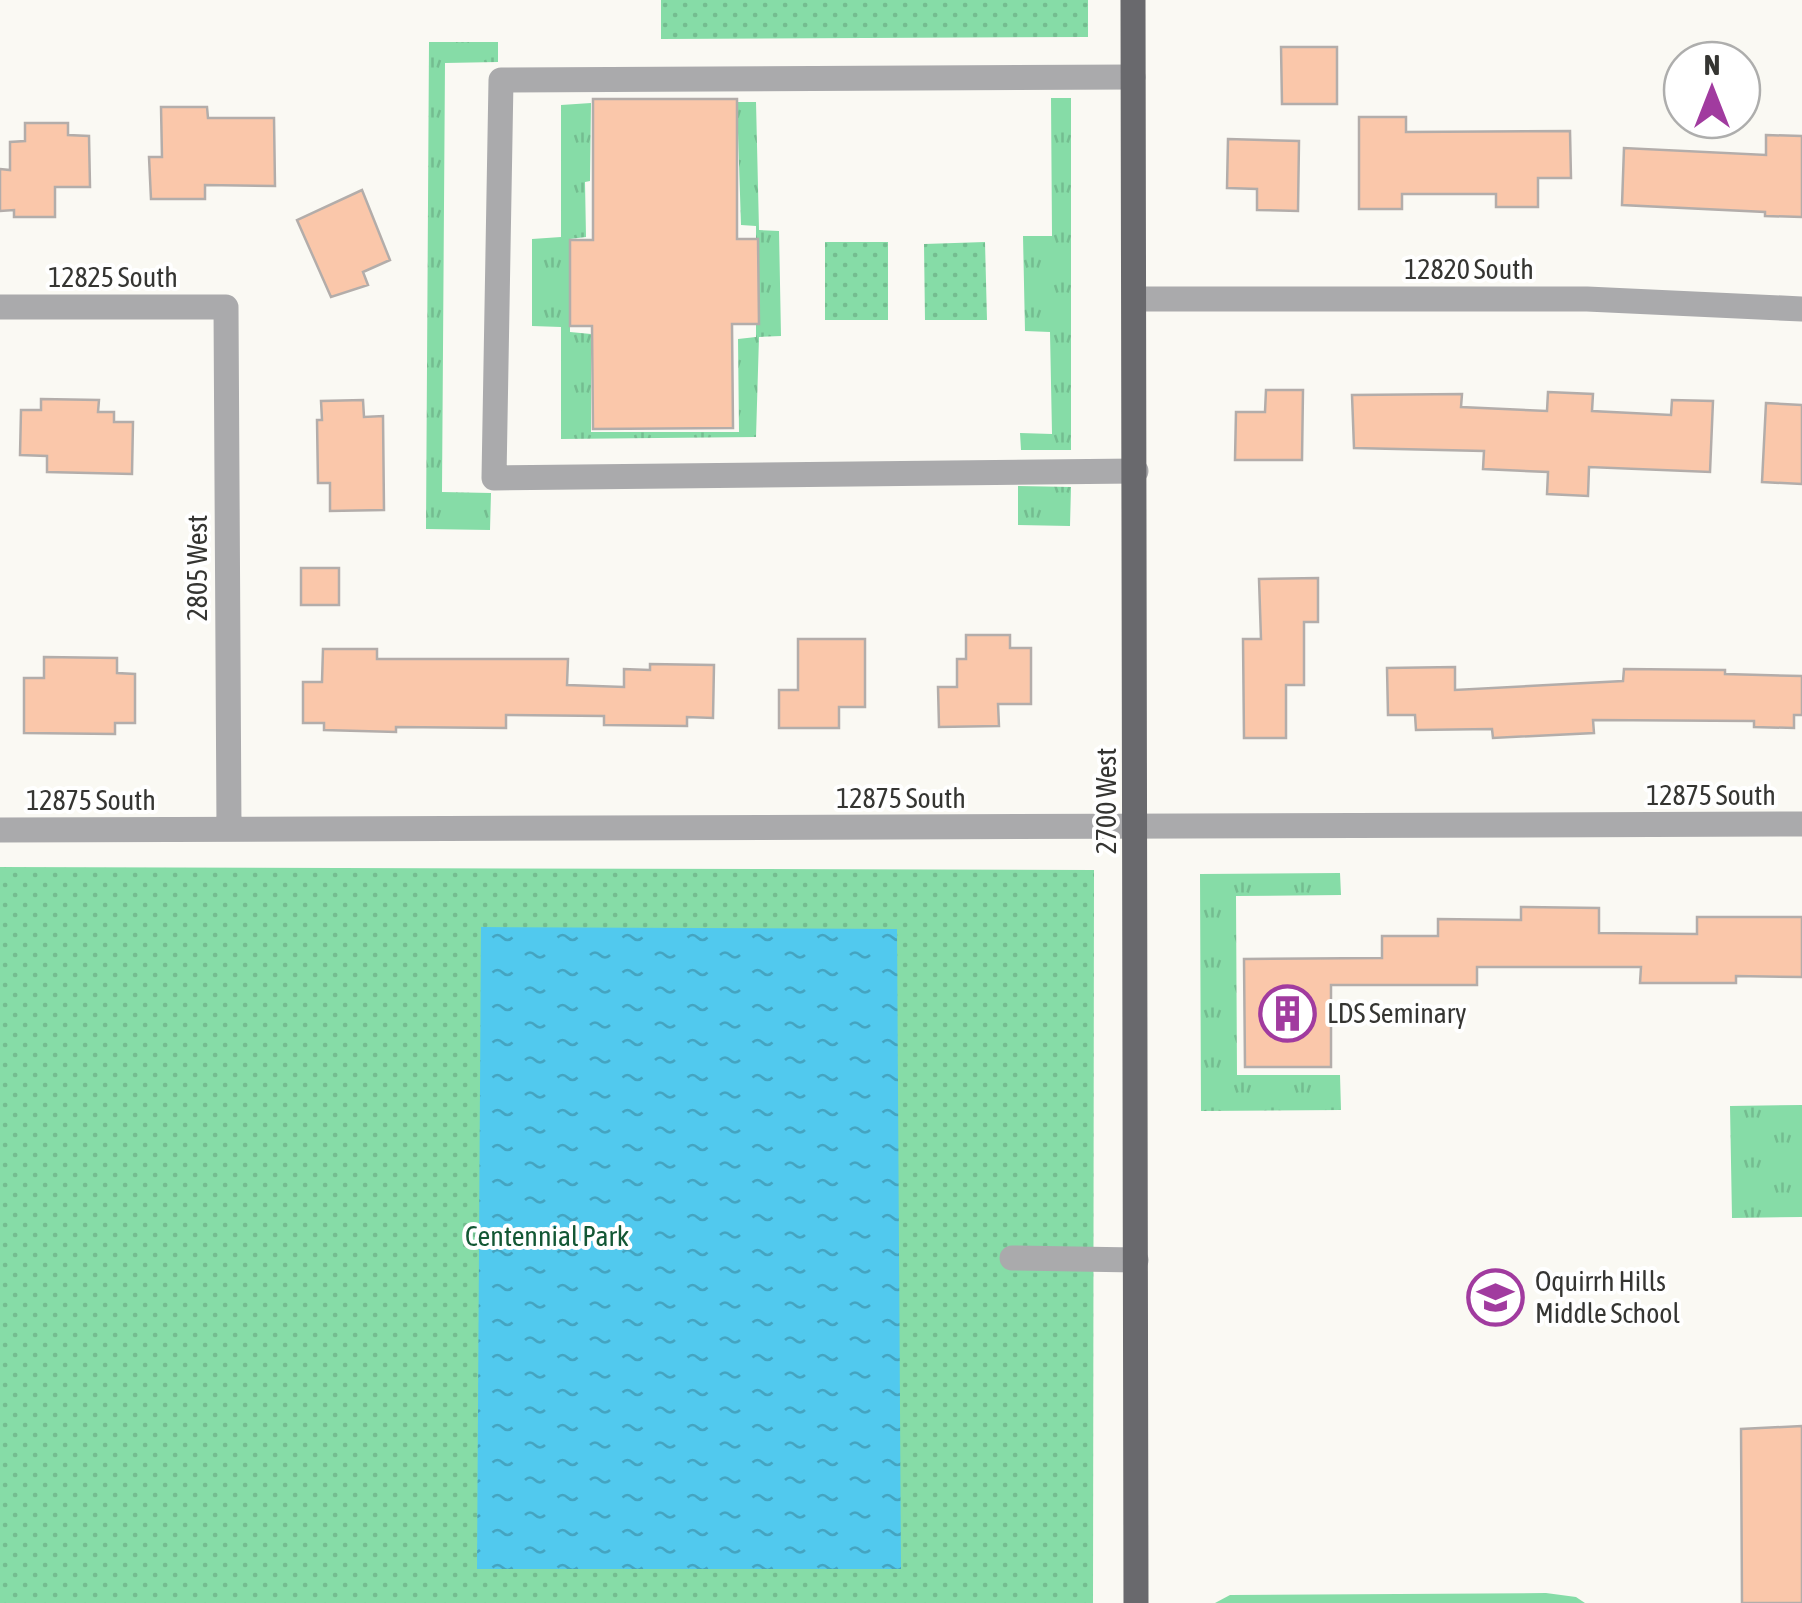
<svg xmlns="http://www.w3.org/2000/svg" width="1802" height="1603" viewBox="0 0 1802 1603" font-family="'Asap Condensed',sans-serif">
<style>
.grass{fill:url(#grass-tufts)}
.park{fill:url(#park-dots)}
.water{fill:url(#water-ripples)}
.building{fill:#fac7aa;stroke:#b3adaa;stroke-width:2.5}
.lines{fill:none;stroke-linecap:round;stroke-linejoin:round}
.minor{stroke:#aaaaac;stroke-width:25}
.major{stroke:#69696d;stroke-width:25}
.labels{text-anchor:middle;dominant-baseline:central;stroke-width:8;stroke-linejoin:round;paint-order:stroke}
.street-label{font-size:28px;fill:#353532;stroke:#fff}
.poi-label{font-size:28px;fill:#353532;stroke:#fff;text-anchor:start}
.park-label{font-size:28px;fill:#135734;stroke:#fff}
</style>
<defs>
<pattern id="grass-tufts" width="24" height="20" patternUnits="userSpaceOnUse" patternTransform="scale(2.5)"><rect width="24" height="20" fill="#86dca7"/><path d="M3 7l-1-3M5 7V3M7 7l1-3M15 17l-1-3M17 17v-4M19 17l1-3" fill="none" stroke="#74bd90"/></pattern>
<pattern id="park-dots" width="8" height="8" patternUnits="userSpaceOnUse" patternTransform="scale(2.5)"><rect width="8" height="8" fill="#86dca7"/><path d="M2 2h.1M6 6h.1" fill="none" stroke="#74bd90" stroke-width="1.8" stroke-linecap="round"/></pattern>
<pattern id="water-ripples" width="26" height="14" patternUnits="userSpaceOnUse" patternTransform="scale(2.5)"><rect width="26" height="14" fill="#51c9ee"/><path d="M2 4q2-2 4 0t4 0M15 11q2-2 4 0t4 0" fill="none" stroke="#44a4c1"/></pattern>
</defs>
<rect width="100%" height="100%" fill="#faf9f3"/>
<path class="grass" d="M429 42H498V62L445 63 442 492 491 493 490 530 426 529Z
M1051 98H1071V450H1021L1020 433 1052 434 1050 332 1025 331 1023 236H1052Z
M737 102H756L759 230 779 231 781 336 759 337 756 437 561 439V327L532 326V239L561 237V105L591 103 590 181 585 182 586 237 570 239V332L591 334V432H739L738 339 756 337V226L741 225Z
M1018 486 1071 487 1070 526 1018 525Z
M1340 873 1341 895 1236 896 1237 1075H1340L1341 1110 1201 1111 1200 874Z
M1802 1105V1217L1732 1218 1730 1106Z
M1546 1593 1576 1597 1585 1603H1215L1230 1595Z"/>
<path class="park" d="M661 0H1088V37L661 39Z
M825 242H888V320H825Z
M985 242 987 320H925L924 244Z
M0 867 1094 870 1093 1603H0Z"/>
<path class="water" d="M481 927 897 929 901 1569H477Z"/>
<path class="building" d="M1281 47H1337V104H1282Z
M593 99H737V239H758L759 324H732L733 428 593 429 592 326H570V240H593Z
M161 107H207L208 118H274L275 186 205 185V199H151L149 157H162Z
M1359 117H1406V132L1570 131 1571 178H1538V207H1496V194H1402V209H1359Z
M25 123H68V135L89 136 90 187H55V217H14V210L0 211V169L10 170V142L25 141Z
M1766 135 1802 136V217L1765 216V212L1622 205 1624 148 1766 155Z
M1228 139 1299 141 1298 211 1257 210V189L1227 188Z
M362 190 390 260 363 272 368 285 331 297 297 220Z
M1266 390H1303L1302 460H1235L1236 412H1265Z
M1548 392 1593 394 1592 411 1671 415 1672 400 1713 401 1710 472 1589 467 1588 496 1547 494 1548 472 1483 469 1484 451 1354 448 1352 395 1462 394 1461 407 1547 411Z
M41 399 99 400 98 412H114V422H133L132 474 47 472V456L20 455 21 410H41Z
M363 400 364 417 383 416 384 510 330 511V483H318L317 420H322L321 401Z
M1766 403 1802 405V484L1762 482Z
M301 568H339V605H301Z
M1318 578V622H1304V685H1286V738H1244L1243 639H1261L1259 579Z
M966 635H1010V648H1031V704H998L999 726 939 727 938 687H957V659H966Z
M798 639H865V707H839V728H779V690H798Z
M323 649H377V659H568L567 685 624 687V669L650 670V664L714 665 713 718 687 717V726L604 725V716L506 715V728L396 727V732L324 730V723H303V682H322Z
M44 657 117 658V673L135 674V723H115V734L24 733V678H44Z
M1455 667V690L1623 681 1624 669 1725 670V674L1802 676V715H1794V728L1754 727V721L1593 720 1594 733 1493 738 1492 729 1416 730 1415 715H1388L1387 668Z
M1521 907 1599 908V933L1697 934V917H1802V977L1736 976V983H1640L1641 967H1477V985H1331V1067H1245L1244 959 1382 958V936H1438V919L1521 920Z
M1802 1426V1603H1742L1741 1429Z"/>
<g class="lines">
<path class="minor" d="M1133 77 501 80 494 478 1136 471
M1136 299H1587L1802 309
M0 307H226L229 829
M0 830 1802 824
M1012 1258 1136 1260"/>
<path class="major" d="M1133 0 1136 1603"/>
</g>
<defs>
<symbol id="building-ring" viewBox="-11 -11 22 22"><circle r="9.5" fill="#fff" stroke="#a13b9f" stroke-width="1.5"/><path d="M-4-6H4V6H1V3H-1V6H-4ZM-2.5-4.3h1.7v1.8h-1.7ZM.8-4.3h1.7v1.8H.8ZM-2.5-1h1.7V.8h-1.7ZM.8-1h1.7V.8H.8Z" fill="#a13b9f"/></symbol>
<symbol id="school-ring" viewBox="-11 -11 22 22"><circle r="9.5" fill="#fff" stroke="#a13b9f" stroke-width="1.5"/><path d="M0-5L7-2L0 1L-7-2ZM-4 1L0 2.5L4 1V4Q0 6-4 4Z" fill="#a13b9f"/></symbol>
</defs>
<g fill-rule="evenodd">
<use href="#building-ring" x="1256" y="982" width="63" height="63"/>
<use href="#school-ring" x="1464" y="1266" width="63" height="63"/>
</g>
<g class="labels">
<g class="street-label">
<text x="1469" y="269">12820 South</text>
<text x="113" y="277">12825 South</text>
<text transform="translate(197 568) rotate(-90)">2805 West</text>
<text x="1711" y="795">12875 South</text>
<text x="901" y="798">12875 South</text>
<text x="91" y="800">12875 South</text>
<text transform="translate(1106 801) rotate(-90)">2700 West</text>
</g>
<g class="poi-label">
<text x="1327" y="1013">LDS Seminary</text>
<text x="1535" y="1281">Oquirrh Hills<tspan x="1535" dy="32">Middle School</tspan></text>
</g>
<g class="park-label">
<text x="547" y="1236">Centennial Park</text>
</g>
</g>
<g transform="translate(1712 90)"><circle r="48" fill="#ffffff" stroke="#aeaead" stroke-width="2.5"/>
<path d="M0-8L18 38L0 25L-18 38Z" fill="#a13b9f"/>
<text y="-15" font-size="28" font-weight="bold" text-anchor="middle" fill="#353532">N</text>
</g>
</svg>
